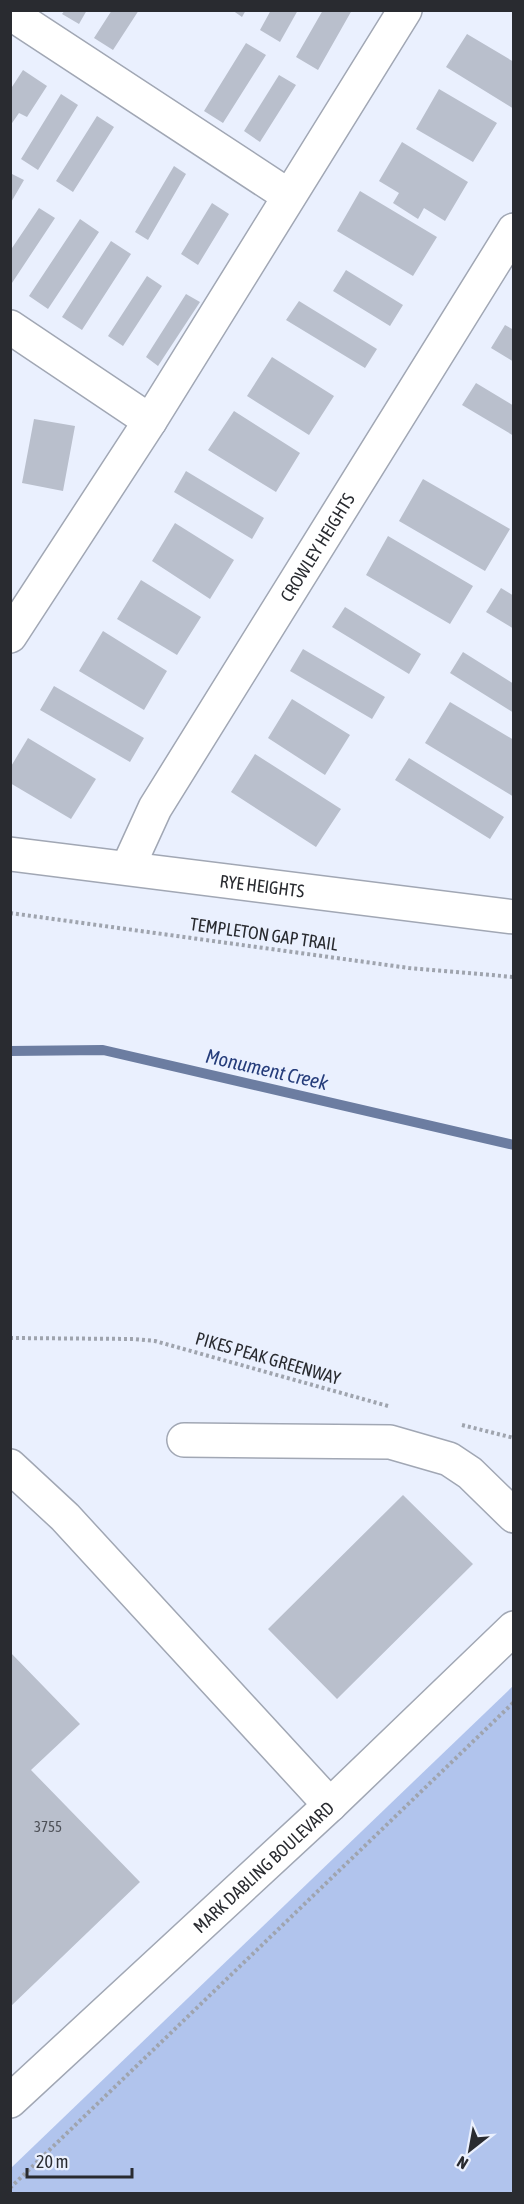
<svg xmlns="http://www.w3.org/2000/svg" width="524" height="2204" viewBox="0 0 524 2204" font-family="'Asap Condensed',sans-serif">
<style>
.green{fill:#b1c4ed}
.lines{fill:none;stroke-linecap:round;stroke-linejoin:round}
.stream{stroke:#6c7da1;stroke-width:10}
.building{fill:#b9bfcc}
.minor-casing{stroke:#a1a7b4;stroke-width:36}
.path{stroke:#9fa4ae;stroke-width:4;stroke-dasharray:3 3;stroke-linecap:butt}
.minor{stroke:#fff;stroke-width:33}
.labels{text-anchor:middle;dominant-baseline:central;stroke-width:5;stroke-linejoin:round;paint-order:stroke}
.number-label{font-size:15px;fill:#4d5057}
.street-label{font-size:18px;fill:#292b30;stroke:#eaf0fe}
.water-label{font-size:20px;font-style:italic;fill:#263d7b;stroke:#eaf0fe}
</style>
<rect width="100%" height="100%" fill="#eaf0fe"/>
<path class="green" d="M513 1686V2193H11V2168Z"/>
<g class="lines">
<path class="stream" d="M10 1051 103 1050 514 1145"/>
</g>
<path class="building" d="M65 10H87L79 24 62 14Z
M112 10H139L113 50 94 38Z
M232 10H246L242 17Z
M271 10H298L280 42 260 30Z
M323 10H352L318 70 296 57Z
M467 34 514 62V109L446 67Z
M246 43 266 55 223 123 204 111Z
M23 70 47 86 27 117 19 113 10 126V90Z
M279 75 296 85 260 142 244 131Z
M439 89 497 123 473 162 416 129Z
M61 94 78 105 38 170 21 159Z
M97 116 114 127 73 192 56 181Z
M402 142 468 182 445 221 424 208 418 219 393 203 399 193 379 181Z
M174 166 186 174 148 240 135 232Z
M10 173 24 180 10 204Z
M360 191 437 237 413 276 337 231Z
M212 203 229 214 198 265 181 254Z
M39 208 55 218 10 286V251Z
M80 219 99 232 48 309 29 296Z
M111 241 131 254 82 330 62 317Z
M346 270 403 305 390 326 333 291Z
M147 276 162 286 123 346 108 336Z
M186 294 200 302 158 366 146 357Z
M299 301 377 349 365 368 286 320Z
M505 325 514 330V362L491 348Z
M272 357 334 396 309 435 247 396Z
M476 383 514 406V436L462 405Z
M234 411 300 453 276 492 208 450Z
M34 419 75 426 63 491 22 483Z
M186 471 264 518 252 539 174 492Z
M423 479 510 529 485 571 399 521Z
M175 523 234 560 210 599 152 561Z
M388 536 473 586 450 624 366 575Z
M141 580 201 617 177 655 117 619Z
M501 588 514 596V629L486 612Z
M345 607 421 654 409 674 332 627Z
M103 631 167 671 144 710 79 671Z
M303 649 385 697 372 719 290 671Z
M463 652 514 684V713L450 673Z
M54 686 144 738 130 762 40 710Z
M292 699 350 735 325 775 268 738Z
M450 702 514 740V797L425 743Z
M28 738 96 779 71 819 10 783V768Z
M255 754 341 809 316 847 231 792Z
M409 758 504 817 490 839 395 780Z
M403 1495 473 1564 337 1699 268 1629Z
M10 1652 80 1724 31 1770 140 1882 10 2007Z"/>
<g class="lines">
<defs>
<g id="minor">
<path d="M10 13 289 196"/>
<path d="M10 327 150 421"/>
<path d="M10 636 150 421 405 10"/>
<path id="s1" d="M10 854 514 917"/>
<path id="s2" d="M128 867 155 808 514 230"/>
<path d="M184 1440 390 1442 449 1459 470 1473 514 1516"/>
<path d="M10 1466 65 1517 330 1805"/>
<path id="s3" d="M10 2101 330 1805 514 1628"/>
</g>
</defs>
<use href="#minor" class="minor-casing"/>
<path class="path" d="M10 913 409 968 514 977
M10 1338 134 1339 155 1341 388 1406
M462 1425 514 1438
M10 2188 514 1702"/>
<use href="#minor" class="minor"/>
</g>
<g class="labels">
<g class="number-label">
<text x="48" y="1826">3755</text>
</g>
<g class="street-label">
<text stroke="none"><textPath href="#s2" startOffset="372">CROWLEY HEIGHTS</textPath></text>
<text stroke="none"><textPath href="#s1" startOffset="254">RYE HEIGHTS</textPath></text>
<text transform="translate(264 934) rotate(8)">TEMPLETON GAP TRAIL</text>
<text transform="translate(268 1358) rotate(16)">PIKES PEAK GREENWAY</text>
<text stroke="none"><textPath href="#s3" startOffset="345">MARK DABLING BOULEVARD</textPath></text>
</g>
<g class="water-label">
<text transform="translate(267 1069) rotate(13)">Monument Creek</text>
</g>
</g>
<rect width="524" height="2204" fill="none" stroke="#292b30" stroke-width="24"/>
<g transform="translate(470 2150) rotate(211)" stroke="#eaf0fe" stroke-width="4.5" paint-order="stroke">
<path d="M0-4.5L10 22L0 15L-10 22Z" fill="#292b30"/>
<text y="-9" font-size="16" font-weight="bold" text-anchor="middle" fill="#292b30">N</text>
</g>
<path d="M27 2168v9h105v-9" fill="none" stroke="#292b30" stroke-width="3"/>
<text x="36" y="2168" font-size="18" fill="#292b30" stroke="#eaf0fe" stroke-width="4.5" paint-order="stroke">20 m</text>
</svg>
